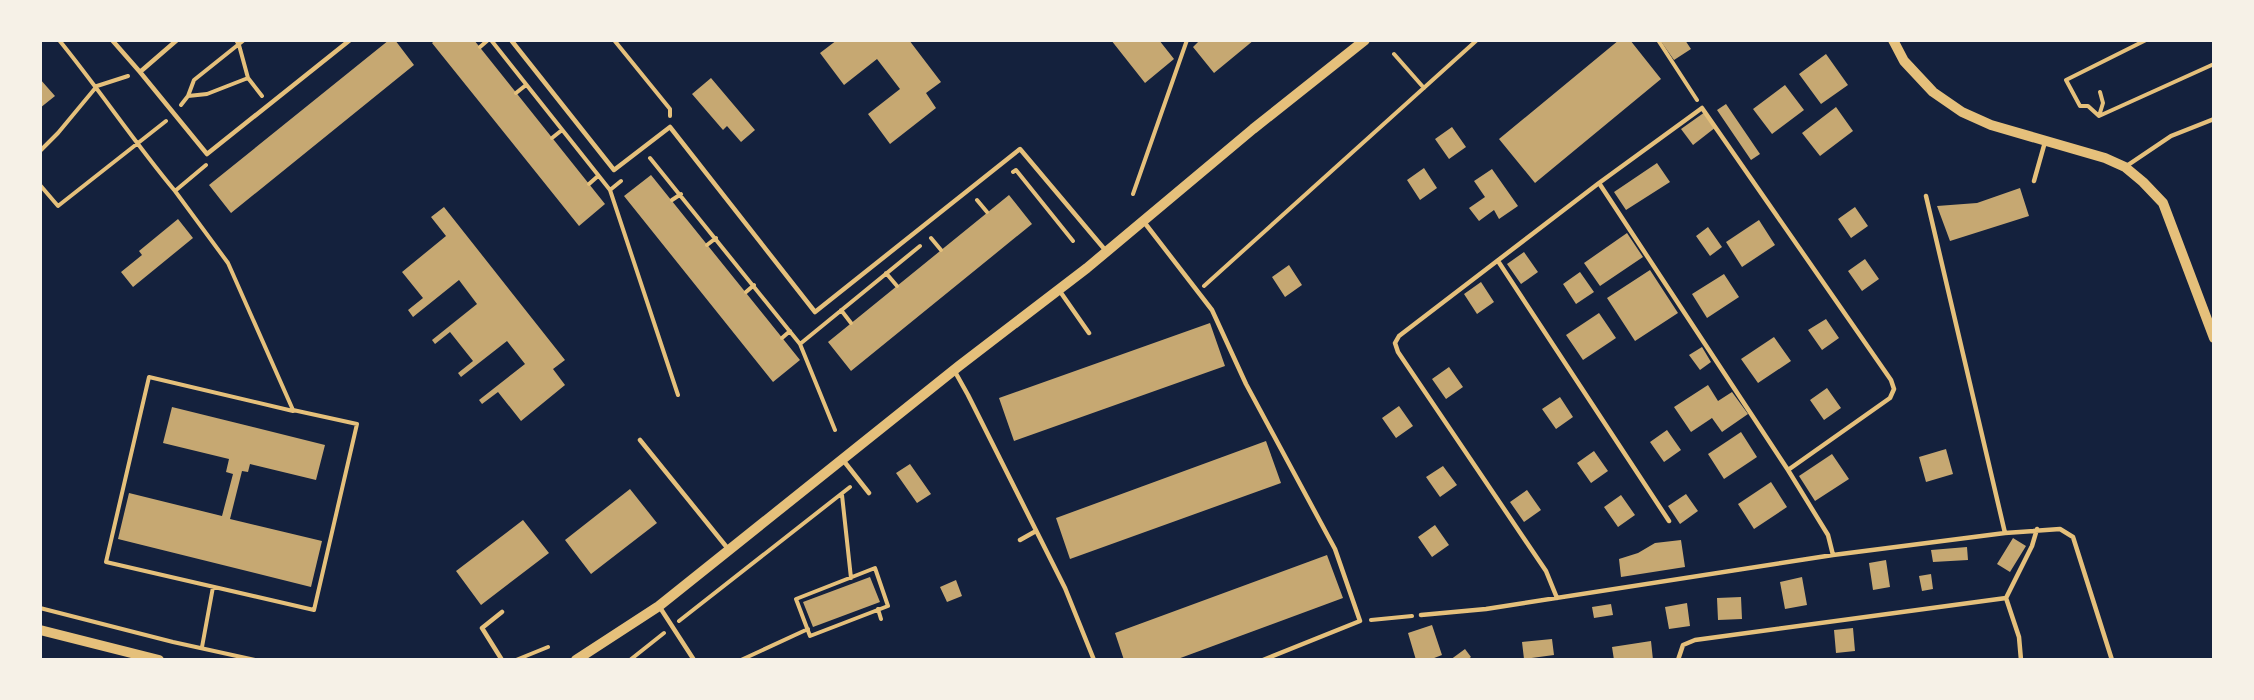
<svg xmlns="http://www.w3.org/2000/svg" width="2254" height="700" viewBox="0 0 2254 700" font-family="Lato,sans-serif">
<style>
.building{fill:#c6a872}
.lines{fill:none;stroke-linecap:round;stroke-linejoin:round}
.path{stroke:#e5c07b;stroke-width:4}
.service{stroke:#e5c07b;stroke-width:4.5}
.tertiary{stroke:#e5c07b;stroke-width:10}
</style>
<rect width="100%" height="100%" fill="#14213d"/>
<path class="building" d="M389 40H395L414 65 231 213 209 185Z
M435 40H474L605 204 579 226 432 43Z
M837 40H909L941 82 926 93 936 108 890 144 868 114 900 89 877 59 844 85 820 53Z
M1111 40H1159L1174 59 1145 83Z
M1200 40H1254L1214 73 1193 47Z
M1619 40H1630L1661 79 1535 183 1499 139Z
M1660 40H1685L1691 49 1674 60Z
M1826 54 1848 85 1821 104 1799 74Z
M711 78 755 130 741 142 727 126 723 130 692 94Z
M40 79 55 96 40 108Z
M1785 85 1804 110 1772 134 1753 109Z
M1726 104 1760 154 1751 160 1717 110Z
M1836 107 1853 131 1820 156 1802 133Z
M1705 112 1716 127 1693 145 1681 129Z
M1452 127 1466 147 1449 159 1435 139Z
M1657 163 1670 182 1626 210 1614 192Z
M1424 168 1437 188 1420 200 1407 180Z
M1492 169 1518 206 1499 219 1494 210 1479 221 1469 208 1485 197 1474 181Z
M651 175 800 360 773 382 624 196Z
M2020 188 2029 216 1950 241 1937 206 1977 203Z
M1009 195 1032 224 851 371 828 342Z
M444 207 565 360 553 369 565 385 521 421 498 392 482 404 479 400 525 364 507 341 461 377 458 373 473 361 450 332 435 344 432 340 477 304 459 280 413 317 408 310 423 298 402 272 446 236 431 217Z
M1855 207 1868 226 1851 238 1838 219Z
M178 219 193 238 133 287 121 272 142 255 139 251Z
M1759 220 1775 245 1742 267 1726 242Z
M1708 227 1722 247 1710 256 1696 236Z
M1627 233 1643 257 1600 286 1584 263Z
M1524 252 1538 272 1521 284 1507 264Z
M1865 259 1879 279 1862 291 1848 271Z
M1289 265 1302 285 1285 297 1272 277Z
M1650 270 1678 313 1635 341 1607 298Z
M1580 272 1594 292 1576 304 1563 284Z
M1724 274 1739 297 1707 318 1692 294Z
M1481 282 1494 302 1477 314 1464 294Z
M1599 313 1616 338 1583 360 1566 335Z
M1826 319 1839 338 1822 350 1808 330Z
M1210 323 1225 366 1014 441 999 398Z
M1774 337 1791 361 1758 383 1741 359Z
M1702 347 1711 362 1700 370 1689 355Z
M1449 367 1463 387 1446 399 1432 379Z
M1708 385 1718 401 1732 392 1748 414 1722 432 1712 418 1691 432 1674 407Z
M1827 388 1841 408 1824 420 1810 400Z
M1560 397 1573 417 1556 429 1542 409Z
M1399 406 1413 426 1396 438 1382 418Z
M172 407 325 445 316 480 250 464 248 472 242 471 230 519 322 541 311 587 118 539 129 493 222 516 233 474 226 472 229 459 163 443Z
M1667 430 1681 450 1664 462 1650 442Z
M1741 432 1757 457 1724 479 1708 454Z
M1266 441 1281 483 1070 559 1056 518Z
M1946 449 1953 474 1926 482 1919 457Z
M1594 451 1608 471 1591 483 1577 463Z
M1832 454 1849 479 1815 501 1799 476Z
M910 464 931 494 917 503 896 473Z
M1443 466 1457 485 1440 497 1426 477Z
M1771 482 1787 507 1754 529 1738 504Z
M630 489 657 523 591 574 565 540Z
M1527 490 1541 510 1524 522 1510 502Z
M1686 494 1698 511 1680 524 1668 506Z
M1621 495 1635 515 1618 527 1604 507Z
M523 520 549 553 481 605 456 571Z
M1435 525 1449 545 1432 557 1418 537Z
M2013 538 2026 546 2010 572 1997 564Z
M1681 540 1685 567 1621 577 1619 559 1638 553 1655 543Z
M1967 547 1968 560 1933 562 1931 550Z
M1327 555 1343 598 1175 660H1124L1115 633Z
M1886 560 1890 587 1873 590 1869 563Z
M1931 574 1933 589 1922 591 1919 576Z
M870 577 880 602 813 627 803 602Z
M1802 577 1807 605 1785 609 1780 582Z
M956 580 962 596 947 602 940 587Z
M1741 597 1742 619 1718 620 1717 598Z
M1687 603 1690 626 1669 629 1665 607Z
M1611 604 1613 615 1594 618 1592 607Z
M1432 625 1442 655 1429 660H1416L1408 633Z
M1853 628 1855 651 1836 653 1834 630Z
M1552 639 1554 655 1524 659 1522 642Z
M1651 641 1653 660H1614L1612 647Z
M1465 649 1471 657 1467 660H1450Z"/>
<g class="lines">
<path class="path" d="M59 40C99 89 134 142 175 191
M236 40 239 45 248 78 262 96
M491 40 610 190 678 395
M614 40 670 109V116
M1658 40 1697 100
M480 47 488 40
M1394 54 1424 88
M516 93 526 85
M188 96 207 94 248 78
M181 105 188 96 194 80 244 40
M2099 116 2088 106H2080L2066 80 2146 40
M2099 116 2214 64
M2099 116 2103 103 2100 92
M552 138 562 130
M40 151 58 133 97 86 128 76
M650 158 800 344 835 430
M206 165 175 191 228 263 293 410 357 424 314 610 106 562 149 377 293 411
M1013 172 1016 170 1073 241
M589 184 598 176
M40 185 58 206 166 121
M610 190 621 181
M1133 194 1187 40
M672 200 681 194
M977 200 987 212
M931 238 941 250
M707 245 716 238
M886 273 897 286
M1204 286 1477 40
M746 292 754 285
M841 310 851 323
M782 338 790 331
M800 344 920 246
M842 495 851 578
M875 568 888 606 810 636 796 599Z
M40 608 173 642 255 660
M878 609 881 619
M1371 620 1412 616
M679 621 850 487
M202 647 213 587
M516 660 548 647
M630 660 664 633
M741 660 808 629"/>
<path class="service" d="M112 40 140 72 177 40
M511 40 614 170 670 127 815 312 1020 149 1106 251
M140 72 207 154 350 40
M2125 167 2171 136 2214 119
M2034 181 2045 142
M1599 183 1702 108 1891 380 1894 389 1890 398 1788 470
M1926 196 2005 533
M1144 222 1212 310 1246 384 1335 549 1360 621 1263 660
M1498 261 1669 521
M1059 290 1089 333
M954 370 968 395 1065 588 1094 660
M640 440 729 550
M843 460 869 493
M1020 540 1036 531
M1557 598 1546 571 1398 352 1395 343 1399 336 1599 183 1788 470 1828 535 1833 555
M659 606 694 660
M1421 615 1486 609 1833 555 2005 533 2060 529 2073 537 2112 660
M502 660 482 628 502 612
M1678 660 1683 645 1695 640 2006 598
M2021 660 2019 637 2006 598 2032 546 2037 529"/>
<path class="tertiary" d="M1893 40 1904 61 1933 92 1962 112 1991 125 2105 158 2125 167 2143 182 2163 203 2214 338
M40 630 159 660
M576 660 659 606 959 366 1087 268 1253 129 1365 40"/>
</g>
<rect width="2254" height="700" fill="none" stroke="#f6f1e7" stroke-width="84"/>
</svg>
